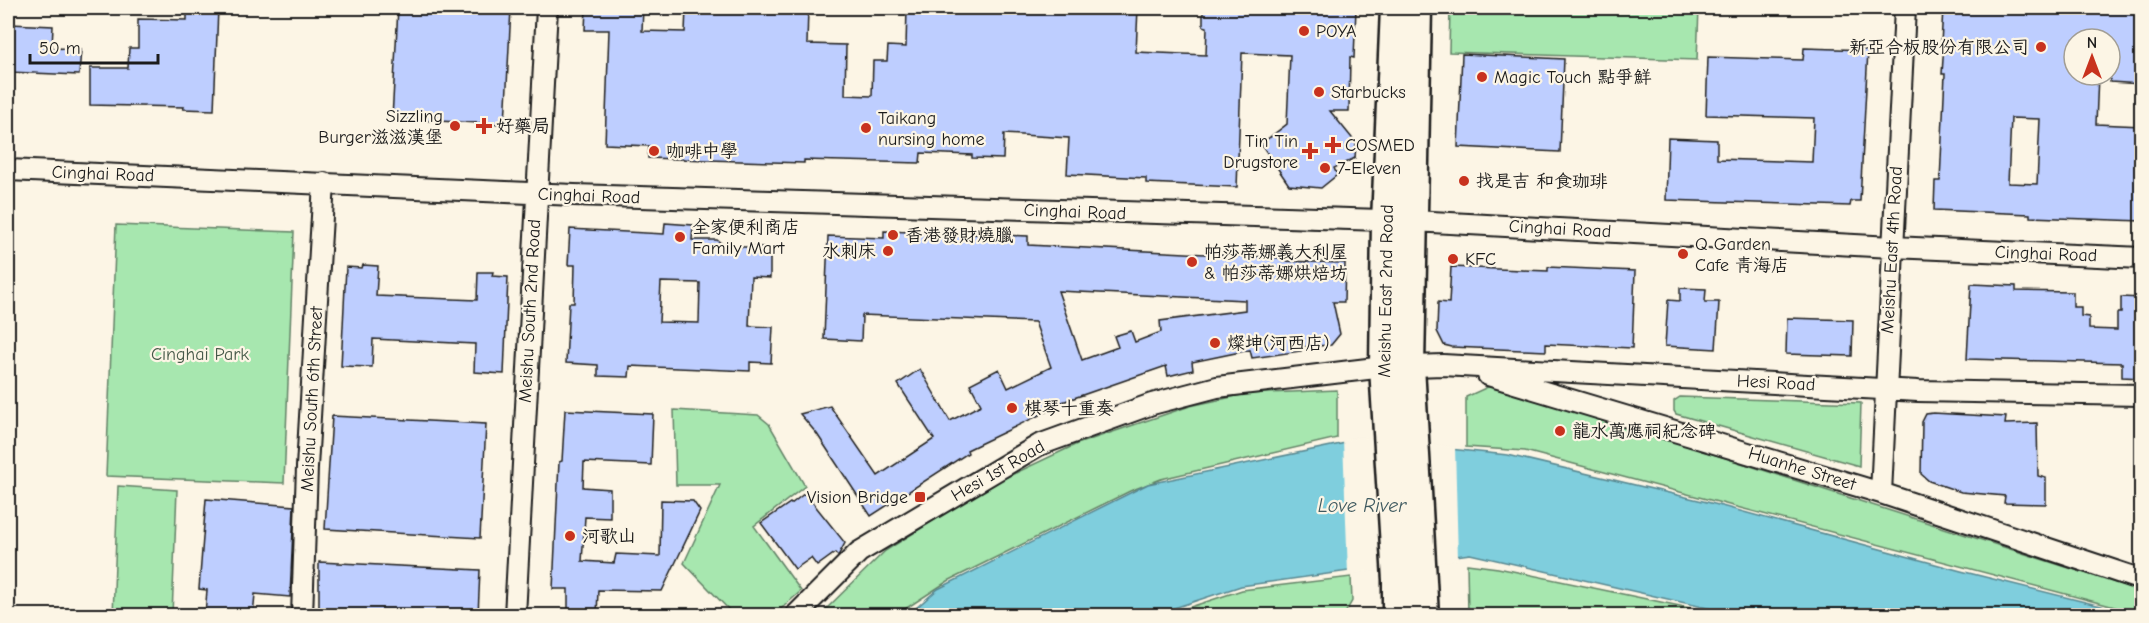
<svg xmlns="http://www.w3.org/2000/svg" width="2149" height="623" viewBox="0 0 2149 623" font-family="'Comic Neue','LXGW WenKai TC',sans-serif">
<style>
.green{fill:#a7e7af;stroke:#628266;stroke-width:1.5}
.water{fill:#7fcedd;stroke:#578790;stroke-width:1.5}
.pier{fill:#fcf5e5}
.building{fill:#beceff;stroke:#1c1c1c;stroke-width:1.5;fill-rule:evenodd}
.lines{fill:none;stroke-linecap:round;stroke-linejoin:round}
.street-casing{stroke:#1c1c1c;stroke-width:24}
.secondary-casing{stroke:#1c1c1c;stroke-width:33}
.street{stroke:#fcf5e5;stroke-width:20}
.secondary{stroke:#fcf5e5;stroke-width:28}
.poi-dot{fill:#c8321e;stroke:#fcf5e5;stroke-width:2}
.labels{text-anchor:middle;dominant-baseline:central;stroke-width:4.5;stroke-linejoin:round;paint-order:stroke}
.poi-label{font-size:18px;fill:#1c1c1c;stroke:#fcf5e5;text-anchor:start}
.street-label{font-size:18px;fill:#1c1c1c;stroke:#fcf5e5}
.park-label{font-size:18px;fill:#465948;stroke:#fcf5e5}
.water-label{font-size:20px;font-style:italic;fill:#3f5a60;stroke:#fcf5e5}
</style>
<rect width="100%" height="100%" fill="#fcf5e5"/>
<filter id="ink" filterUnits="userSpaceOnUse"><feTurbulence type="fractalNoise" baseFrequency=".0167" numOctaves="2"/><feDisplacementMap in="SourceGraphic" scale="12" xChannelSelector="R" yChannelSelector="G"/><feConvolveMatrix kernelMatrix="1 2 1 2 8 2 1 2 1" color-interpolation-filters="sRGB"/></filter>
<g filter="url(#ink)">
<path class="green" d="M1450 8H1699L1697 60 1449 52Z
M116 225 294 232 284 483 106 476Z
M1494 384 2141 591V614L1525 451 1466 447V397Z
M1337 390V438L1161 479 1130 491 948 581 896 615H820L885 551 990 485 1077 444 1190 406 1246 394Z
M1680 397 1861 403 1859 466 1676 414 1674 411V401Z
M674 410 758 415 769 424 805 486 754 526 801 591 774 615H734L684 563 720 485H676Z
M118 486 177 490 172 615H113Z
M1467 564 1498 568 1723 615H1468Z
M1351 577 1352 601 1344 615H1166L1242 590Z"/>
<path class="water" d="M1360 440 1508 455 1707 502 1961 571 2137 615H1738L1470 554 1241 586 1153 615 907 616 938 589 1148 484Z"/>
<path class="pier" d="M1360 437 1455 447 1458 559 1348 574 1343 440Z"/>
<path class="building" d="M187 8H218L214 110 183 109 184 107 90 105V68H128L129 48H138V19L187 20Z
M398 8H511L505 124 392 119Z
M586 8H643L642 31 685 32 686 8H808L807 44 846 45 845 95 872 96 873 61H887L888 46 906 47 907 8H1138L1136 52 1206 55 1207 27 1203 26V8H1356L1354 58 1350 57 1349 111H1330L1356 143 1355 158 1334 168 1337 175 1321 188 1289 185 1261 144 1287 124 1290 55 1242 53 1237 187 1146 183V178L1067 174 1069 138 1004 134 1003 159 972 158V155L921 153 920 163 804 160V163L648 158 649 146 605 144 609 30H585Z
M1943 8H2142V84L2110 82V39H2074V75H2098L2096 124 2142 126V221L2030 217V214L1934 210 1935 181H1940L1945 74H1942L1944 44H1941ZM2011 118 2040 119 2037 184 2008 183Z
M10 24 53 26 52 48 81 49 79 75 8 72V37H10Z
M1804 48 1868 50 1860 201H1851L1850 206 1666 200 1668 138 1717 140V159L1812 162 1814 118 1706 115 1708 57 1803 60Z
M1462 54 1564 59 1560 152 1458 147Z
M665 223 693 225 692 240H717L726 247H764L770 256V278L751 277 749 326 773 327 771 363 750 362V371L630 366 629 377 598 376V365L566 363 569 303H574L575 265H568L570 229 664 234ZM661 282 700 283 699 323 659 322Z
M884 231 1028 236V245L1282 258V261L1345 263 1344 302H1333L1340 334 1331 345 1300 347 1301 351 1252 358 1250 350 1192 362 1193 370 1168 376 1166 366 1048 407 1050 410 967 450 968 453 871 516 817 434 800 414 830 406 878 476 934 439 898 384 920 369 950 421 981 405 970 384 999 369 1008 388 1051 367 1035 322 862 315 861 341 824 339 828 236 884 238ZM1058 291 1245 300V310L1160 321 1161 332 1135 342 1131 331 1114 336 1118 347 1082 360Z
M363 265 378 266 376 296 477 300 478 272H493L492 276 508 277 504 374 474 372 475 344 373 339 372 367 341 366 346 267 362 268Z
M1451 267 1548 271V267L1635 271 1632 348 1546 344V351L1452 347 1444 345 1437 331 1438 302 1449 303Z
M1971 284 2016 286V291L2073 292V307H2081V316L2089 317V329L2117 330V313H2121V297L2142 298V378L2122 377V363L1967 359Z
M1680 288 1706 289 1705 302H1719L1716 349 1665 346 1668 300 1680 301Z
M1787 318 1853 320 1852 356 1786 354Z
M565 410 653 414 651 465 584 462 583 487 610 489V518L585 517 582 561 614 563 616 554 660 556 661 500 693 501 700 511 662 591 598 590 597 615H568V589H553L559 462 562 461Z
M1933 413 2006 417 2005 424 2037 423 2038 476 2046 478V504L2004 503 2005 496 1961 492 1929 481 1921 474 1922 422 1926 414Z
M332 416 486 424 480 538 325 529Z
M805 493 845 543 838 556 835 553 817 566 811 558 795 569 761 523 790 503 791 504Z
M206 499 294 506 290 597 255 594 253 615H205L207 590 199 589Z
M319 562 480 570 478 615H319Z"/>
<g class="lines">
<defs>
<path id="street" d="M8 170 574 195 1413 221 1892 247 2142 258
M1488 375 1881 493 2142 580
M1881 493 1905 8
M302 616 307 467 324 183
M515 616 547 8
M795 616 859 552 1039 445 1152 404 1217 387 1384 367 1443 365 1918 391 2142 395"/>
<path id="secondary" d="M1395 8 1386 222 1384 367 1397 580V616
M1417 8 1410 366 1424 616"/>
</defs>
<use href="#street" class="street-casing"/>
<use href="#secondary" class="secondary-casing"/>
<use href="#street" class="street"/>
<use href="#secondary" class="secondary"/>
</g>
</g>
<g class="poi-dot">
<circle cx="1304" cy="31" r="6"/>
<circle cx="2041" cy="47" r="6"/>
<circle cx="1482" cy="77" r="6"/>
<circle cx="1319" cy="92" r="6"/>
<circle cx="455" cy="126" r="6"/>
<path d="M481 117h6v6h6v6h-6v6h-6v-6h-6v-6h6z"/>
<circle cx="866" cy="128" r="6"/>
<path d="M1330 136h6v6h6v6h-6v6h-6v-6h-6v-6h6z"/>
<circle cx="654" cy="151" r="6"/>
<path d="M1307 142h6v6h6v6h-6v6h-6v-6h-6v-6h6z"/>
<circle cx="1325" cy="168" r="6"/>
<circle cx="1464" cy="181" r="6"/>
<circle cx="893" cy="235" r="6"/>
<circle cx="680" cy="237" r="6"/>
<circle cx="888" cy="251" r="6"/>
<circle cx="1683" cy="254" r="6"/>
<circle cx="1453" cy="259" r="6"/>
<circle cx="1192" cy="262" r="6"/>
<circle cx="1215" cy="343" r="6"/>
<circle cx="1012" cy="408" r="6"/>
<circle cx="1560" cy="431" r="6"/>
<rect x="914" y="491" width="12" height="12" rx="3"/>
<circle cx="570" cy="536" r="6"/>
</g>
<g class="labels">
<g class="poi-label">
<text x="1316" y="31">POYA</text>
<text x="2029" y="47" text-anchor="end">新亞合板股份有限公司</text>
<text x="1494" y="77">Magic Touch 點爭鮮</text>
<text x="1331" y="92">Starbucks</text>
<text x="443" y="116" text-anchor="end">Sizzling<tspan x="443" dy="21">Burger滋滋漢堡</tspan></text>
<text x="878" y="118">Taikang<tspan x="878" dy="21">nursing home</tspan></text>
<text x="496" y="126">好藥局</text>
<text x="1298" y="141" text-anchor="end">Tin Tin<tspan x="1298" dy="21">Drugstore</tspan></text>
<text x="1345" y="145">COSMED</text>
<text x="666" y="151">咖啡中學</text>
<text x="1337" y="168">7-Eleven</text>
<text x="1476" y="181">找是吉 和食珈琲</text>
<text x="692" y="227">全家便利商店<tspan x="692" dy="21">Family Mart</tspan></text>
<text x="905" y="235">香港發財燒臘</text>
<text x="1695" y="244">Q Garden<tspan x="1695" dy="21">Cafe 青海店</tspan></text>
<text x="876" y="251" text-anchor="end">水刺床</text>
<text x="1204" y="252">帕莎蒂娜義大利屋<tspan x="1204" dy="21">&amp; 帕莎蒂娜烘焙坊</tspan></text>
<text x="1465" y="259">KFC</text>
<text x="1227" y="343">燦坤(河西店)</text>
<text x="1024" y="408">棋琴十重奏</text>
<text x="1572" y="431">龍水萬應祠紀念碑</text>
<text x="908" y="497" text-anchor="end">Vision Bridge</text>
<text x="582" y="536">河歌山</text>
</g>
<g class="street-label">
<text transform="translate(103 174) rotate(2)">Cinghai Road</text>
<text transform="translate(589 196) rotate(2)">Cinghai Road</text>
<text transform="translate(1075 212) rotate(2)">Cinghai Road</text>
<text transform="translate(1560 229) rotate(3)">Cinghai Road</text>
<text transform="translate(1892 250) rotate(-87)">Meishu East 4th Road</text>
<text transform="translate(2046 254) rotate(2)">Cinghai Road</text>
<text transform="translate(1386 291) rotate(-89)">Meishu East 2nd Road</text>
<text transform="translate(530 311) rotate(-87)">Meishu South 2nd Road</text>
<text transform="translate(1776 383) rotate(3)">Hesi Road</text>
<text transform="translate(312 399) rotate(-87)">Meishu South 6th Street</text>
<text transform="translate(1802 469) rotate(17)">Huanhe Street</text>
<text transform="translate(998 471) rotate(-30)">Hesi 1st Road</text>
</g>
<g class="park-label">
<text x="200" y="354">Cinghai Park</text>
</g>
<g class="water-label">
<text x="1362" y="505">Love River</text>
</g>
</g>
<rect width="2149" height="623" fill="none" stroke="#fcf5e5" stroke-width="30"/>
<rect x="15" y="15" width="2119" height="593" fill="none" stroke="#1c1c1c" stroke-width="2" filter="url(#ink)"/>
<g transform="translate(2092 57)"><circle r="28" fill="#fcf5e5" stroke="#a29e95" stroke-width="1.5"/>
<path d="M0-4.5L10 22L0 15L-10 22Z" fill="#c8321e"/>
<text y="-9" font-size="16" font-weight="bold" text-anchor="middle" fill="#1c1c1c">N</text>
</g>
<path d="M30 54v9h128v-9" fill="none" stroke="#1c1c1c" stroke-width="3"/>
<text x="39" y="54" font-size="18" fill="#1c1c1c" stroke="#fcf5e5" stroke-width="4.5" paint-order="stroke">50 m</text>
</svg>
